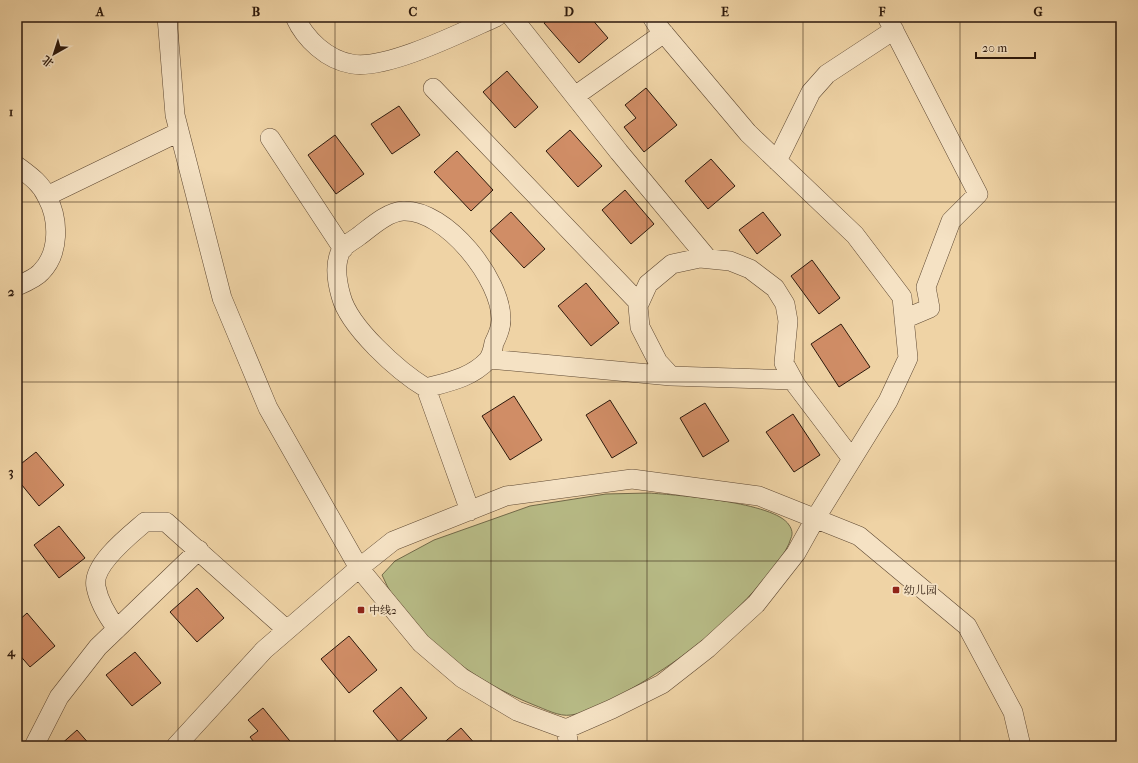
<svg xmlns="http://www.w3.org/2000/svg" width="1138" height="763" viewBox="0 0 1138 763" font-family="'IM FELL French Canon','Noto Serif SC',serif">
<style>
.green{fill:#b8bc87;stroke:#726a4a}
.building{fill:#d08d66;stroke:#2d190c}
.lines{fill:none;stroke-linecap:round;stroke-linejoin:round}
.minor-casing{stroke:#5e4832;stroke-width:20}
.minor{stroke:#f5e2c4;stroke-width:19}
.grid{fill:none;stroke:#2d190c;stroke-width:1;stroke-opacity:0.55}
.poi-dot{fill:#8f2418;stroke:#f5e2c4;stroke-width:1.5}
.labels{text-anchor:middle;dominant-baseline:central;stroke-width:4;stroke-linejoin:round;paint-order:stroke}
.poi-label{font-size:11px;fill:#2d190c;stroke:#f5e2c4;text-anchor:start}
.neatline{fill:none;stroke:#2d190c;stroke-width:1.5}
.grid-label{font-size:13px;text-anchor:middle;font-weight:bold;fill:#2d190c}
</style>
<rect width="100%" height="100%" fill="#efd3a5"/>
<filter id="stains"><feTurbulence type="fractalNoise" baseFrequency=".005" numOctaves="4"/><feColorMatrix values="0 0 0 0 .2 0 0 0 0 .09 0 0 0 0 .02 0 0 0 .5 -.17"/></filter>
<radialGradient id="worn" r=".72"><stop offset=".6" stop-color="#630" stop-opacity="0"/><stop offset="1" stop-color="#630" stop-opacity=".3"/></radialGradient>
<path class="green" d="M649 493C676 495 775 502 789 525 792 529 793 534 791 538 783 568 715 632 689 651 666 669 598 712 571 715 559 717 545 709 534 705 476 682 407 634 382 575L395 561 434 540 530 506 606 494Z"/>
<path class="building" d="M552 17H590L608 38 579 63 544 23Z
M507 71 538 107 515 128 483 92Z
M646 88 677 125 644 152 624 127 636 118 625 105Z
M399 106 420 135 392 154 371 124Z
M570 130 602 166 578 187 546 151Z
M335 135 364 174 336 194 308 155Z
M457 151 493 190 471 211 434 172Z
M711 159 735 186 708 209 685 181Z
M625 190 654 224 631 244 602 210Z
M511 212 545 249 524 268 490 231Z
M763 212 781 235 757 254 739 230Z
M812 260 840 298 819 314 791 276Z
M586 283 619 323 591 346 558 306Z
M841 324 870 367 839 387 811 344Z
M514 396 542 440 510 460 482 416Z
M610 400 637 443 612 458 586 415Z
M705 403 729 441 703 457 680 418Z
M793 414 820 455 794 472 766 432Z
M36 452 64 485 39 506 17 479V467Z
M59 526 85 558 59 578 34 545Z
M197 588 224 618 197 642 170 612Z
M27 613 55 646 30 667 17 652V622Z
M349 636 377 670 349 693 321 659Z
M135 652 161 683 132 706 106 675Z
M401 687 427 718 399 742 373 711Z
M263 708 294 746H257L250 737 258 731 248 720Z
M17 710 21 714 17 718Z
M461 728 477 746H440Z
M77 730 91 746H59Z"/>
<g class="lines">
<defs>
<path id="minor" d="M167 17 175 115 222 298 268 408 359 568 421 643 462 678 517 711 566 729 612 709 662 684 708 648 756 604 796 553 815 519 888 401 908 358 902 297 855 235 748 133 657 25 652 17
M295 17C305 39 327 60 352 64 387 70 462 32 496 17
M512 17 619 152 708 259
M887 17 978 194 951 221 926 287 930 308 904 319
M433 88 639 303
M575 96 664 33
M270 138 343 249
M777 161 811 92 827 74 894 30
M17 166C29 175 41 183 47 197 59 219 60 253 41 272 36 278 24 283 17 286
M47 196 179 132
M489 359 671 376 793 380
M671 376 658 362 640 327 638 306 648 284 672 264 700 258 730 261 750 269 775 288 785 304 788 321 784 363 796 385 852 459
M426 388C448 382 471 378 488 360 491 356 493 349 494 343 497 337 501 328 501 320 502 280 446 209 403 211 387 212 371 227 359 236 354 240 346 244 342 249 334 262 337 282 341 296 349 327 398 371 426 388L470 511
M117 629C108 617 99 602 96 587 91 565 130 535 145 522H166L287 630
M566 729 569 746
M34 746 59 697 98 647 199 550
M176 746 264 650 359 568 393 541 506 496 632 479 759 496 859 536 967 626 1013 712 1021 746"/>
</defs>
<use href="#minor" class="minor-casing"/>
<use href="#minor" class="minor"/>
</g>
<path class="grid" d="M178 17V746M335 17V746M491 17V746M647 17V746M803 17V746M960 17V746M17 202H1121M17 382H1121M17 561H1121"/>
<g class="poi-dot">
<rect x="892" y="586" width="8" height="8" rx="2"/>
<rect x="357" y="606" width="8" height="8" rx="2"/>
</g>
<g class="labels">
<g class="poi-label">
<text x="904" y="590">幼儿园</text>
<text x="369" y="610">中线2</text>
</g>
</g>
<rect width="1138" height="763" fill="none" stroke="#efd3a5" stroke-width="44"/>
<g transform="translate(54 54) rotate(219)" stroke="#f5e2c4" stroke-width="3" paint-order="stroke">
<path d="M0-3L7 15L0 10L-7 15Z" fill="#2d190c"/>
<text y="-6" font-size="11" font-weight="bold" text-anchor="middle" fill="#2d190c">北</text>
</g>
<path d="M976 52v6h59v-6" fill="none" stroke="#2d190c" stroke-width="2"/>
<text x="982" y="52" font-size="12" fill="#2d190c" stroke="#f5e2c4" stroke-width="3" paint-order="stroke">20 m</text>
<rect x="22" y="22" width="1094" height="719" class="neatline"/>
<g class="grid-label">
<text x="100" y="16">A</text>
<text x="256" y="16">B</text>
<text x="413" y="16">C</text>
<text x="569" y="16">D</text>
<text x="725" y="16">E</text>
<text x="882" y="16">F</text>
<text x="1038" y="16">G</text>
<text x="11" y="116">1</text>
<text x="11" y="296">2</text>
<text x="11" y="476">3</text>
<text x="11" y="656">4</text>
</g>
<rect width="100%" height="100%" filter="url(#stains)"/>
<rect width="100%" height="100%" fill="url(#worn)"/>
</svg>
